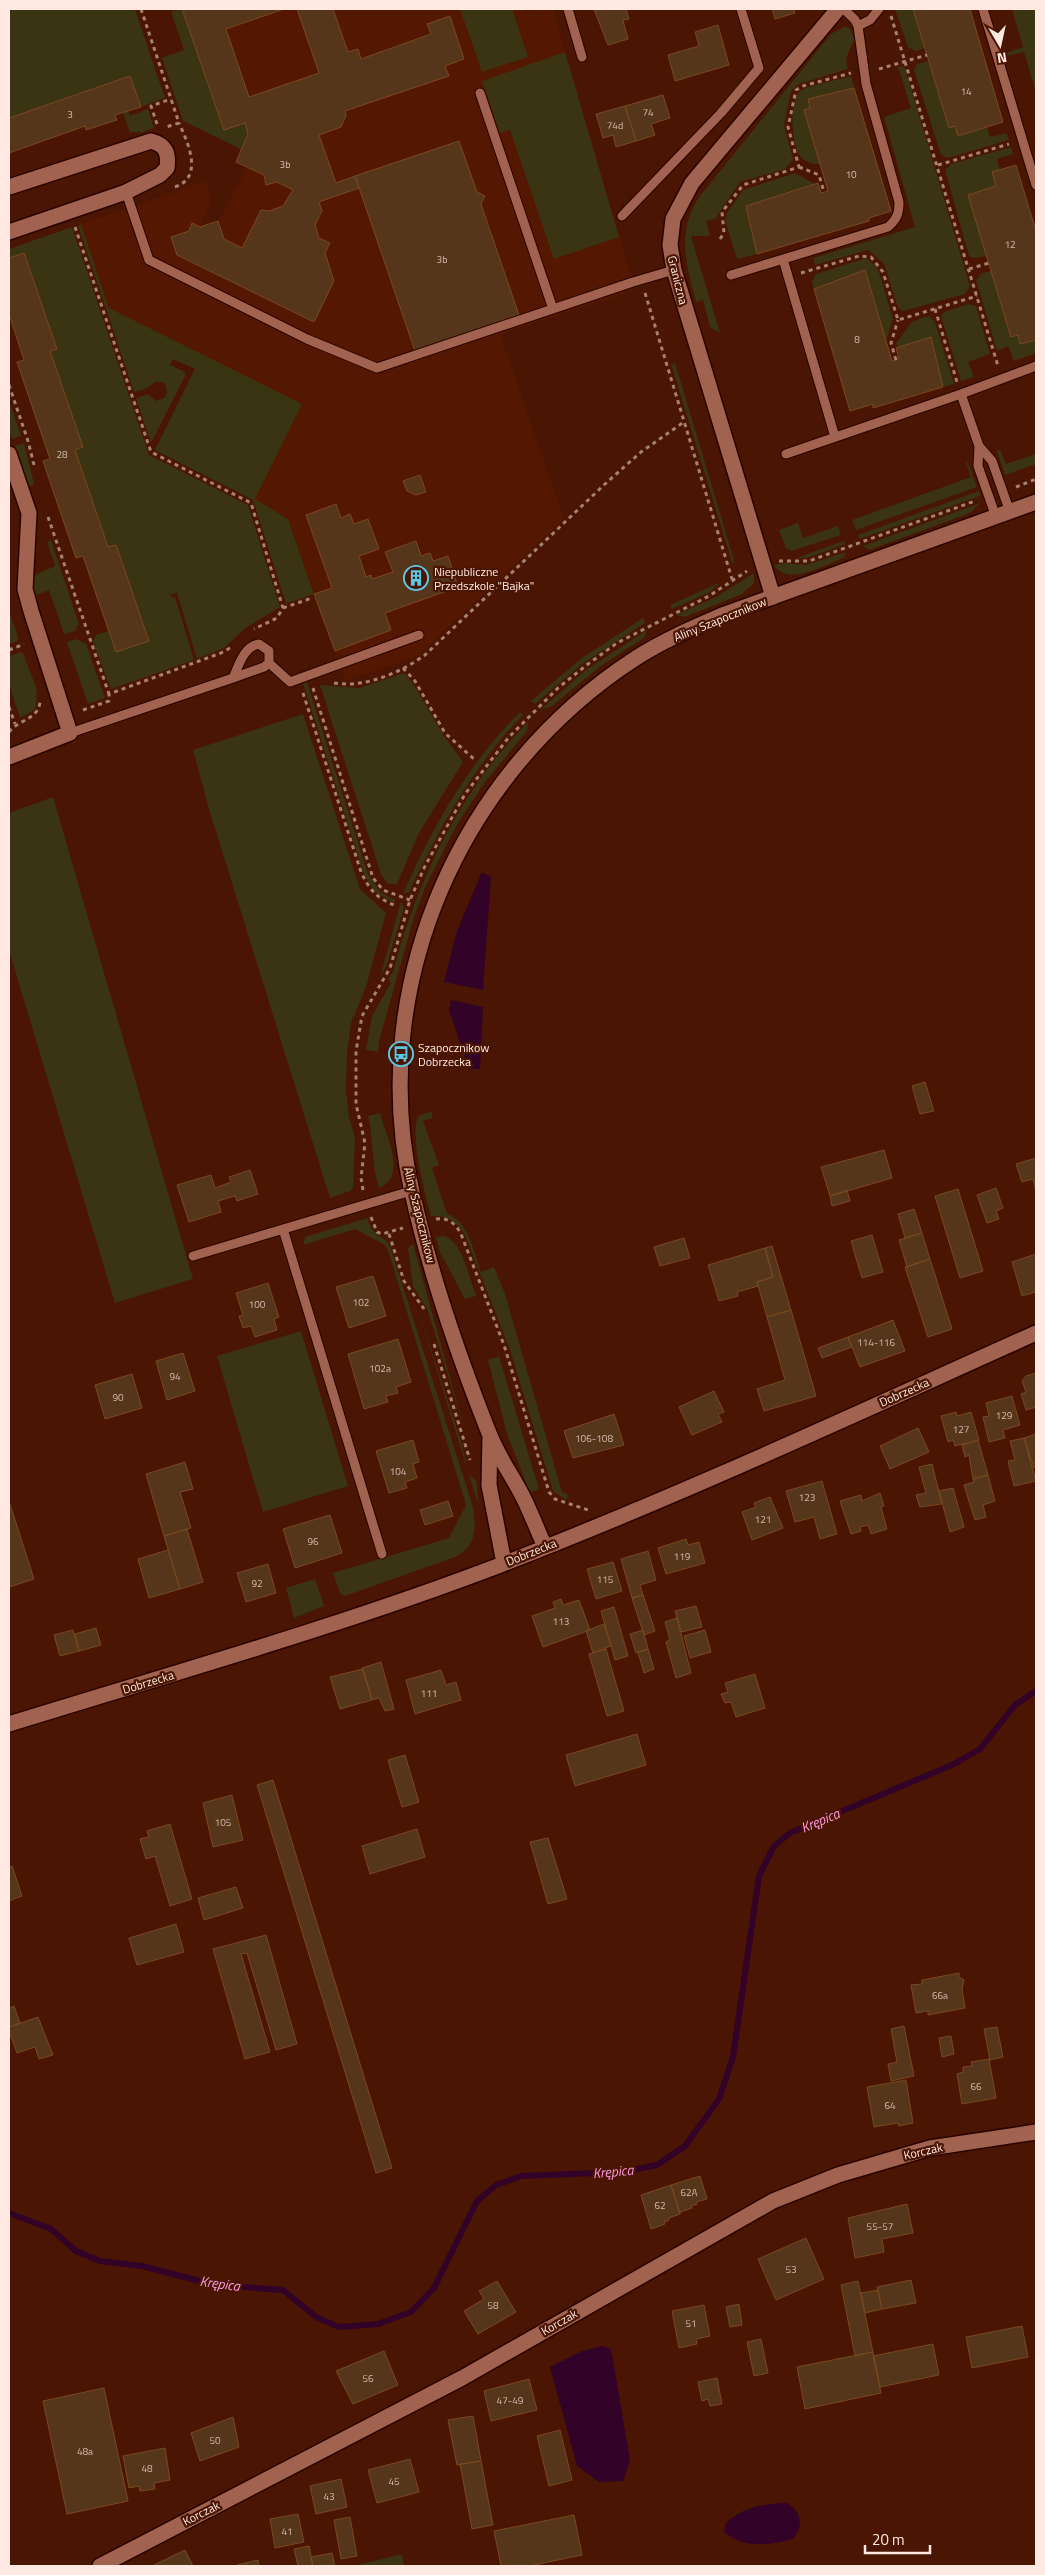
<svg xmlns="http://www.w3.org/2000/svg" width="1045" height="2575" viewBox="0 0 1045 2575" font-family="'Titillium Web',sans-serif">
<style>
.built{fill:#541701}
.green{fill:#3b3413}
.water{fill:#330228}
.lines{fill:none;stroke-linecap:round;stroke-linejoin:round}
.stream{stroke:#330228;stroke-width:6}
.building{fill:#56361b;stroke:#79491f}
.lane-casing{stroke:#290300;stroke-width:11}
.street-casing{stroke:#290300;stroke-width:18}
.secondary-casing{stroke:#290300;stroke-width:18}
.path{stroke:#a68174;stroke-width:3;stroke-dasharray:4 4;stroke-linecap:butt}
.lane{stroke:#a1634f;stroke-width:9}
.street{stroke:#a1634f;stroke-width:15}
.secondary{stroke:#a1634f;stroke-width:15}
.labels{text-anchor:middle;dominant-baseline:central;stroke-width:4.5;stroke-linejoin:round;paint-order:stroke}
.number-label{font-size:10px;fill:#d5bcb0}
.street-label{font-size:12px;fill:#ffe9e2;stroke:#4a1502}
.poi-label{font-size:12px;fill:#ffe9e2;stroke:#4a1502;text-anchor:start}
.water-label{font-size:14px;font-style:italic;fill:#fd99df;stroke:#4a1502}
</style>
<rect width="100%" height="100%" fill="#4a1502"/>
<path class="built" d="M182 9H553L635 290 507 332 501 336 564 519 418 656 345 681 288 519 255 499 302 404 109 308 81 224 206 181 212 201 200 226 218 222 247 168 236 162 248 134 244 123 224 130Z"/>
<path class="green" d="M9 9H135L165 98 141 107 130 76 9 118Z
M182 9 224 130 245 123 248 134 241 149 183 121 162 58 184 50 171 12Z
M460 9H512L528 57 482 72Z
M895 9H913L925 48 916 51 908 47Z
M1012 9H1036V92L1024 52 1007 56 1006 53 1023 47Z
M846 26 850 29 854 39 846 59 848 69 799 84 791 91 784 126 793 159 785 169 740 182 715 219 706 221 710 236H691L720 333 710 327 703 300 696 302C686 265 676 230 700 196L831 34Z
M565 52 619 237 554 259 510 130 500 133 482 81Z
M928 61 949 128 955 126 958 135 987 127 990 137 1006 133 1009 140 948 158 941 155 914 70 917 64Z
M902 66 905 68 970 286 965 294 903 311 898 308 884 264 868 250 815 265 813 258 915 227 884 117 911 108 898 67Z
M851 76 854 88 808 99 810 108 804 110 820 164C813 164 808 163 802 158 791 148 789 104 799 92 806 85 840 80 851 76Z
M148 109 154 128 143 132H130L123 113 128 111 130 116Z
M1011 147 1013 154 997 159 1000 170 987 256 972 258 969 256 945 170 951 164Z
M795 173 815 184 746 206 757 254 737 259 725 220 727 213 743 190Z
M81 224 109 308 302 404 255 499 288 519 314 594 286 604 253 500 155 450 195 369 173 359 170 365 185 372V376L151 443 136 398 148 394 156 401 164 398 167 393 165 384C155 378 154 384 147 388 144 390 138 391 134 392L78 226Z
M72 227 149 455 248 505 280 607 244 629 224 648 197 659 177 593 171 594 172 598 175 597 194 660 111 689 93 642 96 635 109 631 116 652 149 640 116 545 108 547 75 450 83 447 50 351 57 348 24 253 9 258V249Z
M866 258 875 265 879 272 893 319 886 341 865 270 814 289 812 282 816 274Z
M991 271 1011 337 1018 335 1020 344 1036 340V353L1014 361 1008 346 997 351 976 280 982 273Z
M968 304 976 306 990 354 968 362 974 377 961 381 941 316 944 312Z
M929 316 935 322 954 384 943 387 931 337 898 348 896 343 913 321Z
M675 363 734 560 733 565 671 364Z
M9 400 21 436 12 439 9 430Z
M24 443 34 484 28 487 15 446Z
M1000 450 1006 464 1036 454V464L1005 475 997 451Z
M966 462 968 463 977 487 856 530 852 520 971 477Z
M979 491 980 496 860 539 858 535Z
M980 503 970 513 869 550 863 546Z
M798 523 803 538 838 526 841 535 791 551 786 548 779 530Z
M51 540 79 624 75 631 64 634 49 590 34 596 32 585 35 575 55 566 47 542Z
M844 541 845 544 807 558H796Z
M846 552 843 558C825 565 787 587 774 565L785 563 806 565Z
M754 573V583L742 594 685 617 676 615 716 597Z
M721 582 710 592 672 609 670 605Z
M9 611 18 637 17 641 9 644Z
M643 618 645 623 582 664 535 704 531 701 582 658Z
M647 630 644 638 602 665 551 707 541 709 586 670Z
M77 639 86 644 105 698 88 704 67 642Z
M21 652 23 653 36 687 37 695 35 709 20 718 9 684V656Z
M404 673 412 682 444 736 463 762 419 833 397 884H388L381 874 320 685 359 688Z
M307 682 368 874 380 892 395 900 394 903 375 892 364 875 303 683Z
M520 712 523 715C472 767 440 828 409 892L403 894C432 827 468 764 520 712Z
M303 714 360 889 386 913 366 987 351 1023 347 1053 346 1091 349 1117 355 1137 353 1188 350 1191 330 1198 209 809 193 750Z
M528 722 527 731 485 782 459 821 426 885 414 917 379 1041 378 1052 366 1050 372 1016 391 983 388 979 393 972C418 879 459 792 528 722Z
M53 797 193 1279 115 1303 9 950V813Z
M401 901 404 908 387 964 380 978Z
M432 1111V1118L423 1121 439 1165 432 1168 447 1214C469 1221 474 1253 481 1272L494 1267 505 1294 562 1492 569 1495 566 1500 553 1491 510 1350 464 1233C455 1220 447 1215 431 1216 426 1198 407 1127 420 1115Z
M380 1113C386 1136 408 1176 379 1188 371 1164 374 1140 368 1116Z
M367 1218C375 1241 383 1233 390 1246L473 1507C476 1528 477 1546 455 1557L345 1596 340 1593 333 1573 449 1538 466 1505 388 1250 385 1245 355 1229 303 1245 305 1237Z
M444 1236C463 1242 469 1278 476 1296L465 1299 440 1252 436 1237Z
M413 1244 466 1435 428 1311 413 1286 408 1248Z
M416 1303 461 1441 469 1475 476 1480 479 1507Z
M301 1331 348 1486 263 1512 217 1356Z
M499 1356 539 1489 530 1493 507 1434 488 1360Z
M315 1579 324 1606 294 1618 286 1588Z
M402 2554 404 2566H353Z"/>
<path class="water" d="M482 872 491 877 483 990 444 982 457 931Z
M451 1000 483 1007 480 1069H469L449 1010Z
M602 2346 611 2349 630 2460 623 2481 599 2482 577 2466 550 2367 582 2351Z
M786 2503C802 2511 804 2526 793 2539 768 2545 745 2549 724 2532L726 2523C743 2507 763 2504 786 2503Z"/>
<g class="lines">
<path class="stream" d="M9 2213 51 2229 76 2251 100 2261 142 2266 215 2285 283 2290 316 2317 339 2327 378 2324 411 2312 434 2288 477 2201 496 2185 521 2176 623 2172 657 2165 685 2146 719 2099 733 2057 759 1876 774 1846 790 1833 952 1765 980 1749 1015 1705 1036 1691"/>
</g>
<path class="building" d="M182 9H284L226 29 249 97 319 73 297 9H333L348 52 358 49 361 59 431 34 427 24 450 16 464 59 445 66 449 76 345 111 346 116 341 127 319 135 336 183 355 176 359 188 319 202 322 211 315 225 319 238 330 243 325 253 334 281 314 322 177 255 171 237 189 231 192 223 200 227 218 221 224 239 242 248 261 210 269 211 283 206 293 190 277 182 266 185 264 175 236 162 248 134 245 123 224 130Z
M594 9H626L629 19 623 20 628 39 608 45Z
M772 9H794L795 13 775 19Z
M913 9H970L1003 122 958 136 955 126 949 128Z
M718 25 729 65 675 81 668 55 699 46 695 32Z
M130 76 141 107 115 115 117 120 86 130 85 126 9 153V118Z
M854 88 891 211 869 218V221L757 254 746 206 815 184 818 183 821 193 828 191 804 110 810 108 808 99Z
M663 95 670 118 651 124 655 135 636 141 625 106Z
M625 106 636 141 616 147 613 135 603 138 596 114Z
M459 141 477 192 485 196 481 204 519 315 415 351 355 176Z
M1016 165 1036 231V340L1020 344 1018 335 1011 337 968 195 996 186 992 172Z
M24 253 57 349 50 351 83 447 75 450 108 547 116 545 149 641 116 652 83 556 76 558 43 461 50 459 17 362 24 360 9 314V258Z
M865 270 892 361 899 358 896 348 931 337 943 387 873 408V404L850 411 814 289Z
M420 475 426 492 416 495 407 491 403 481Z
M336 504 341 518 350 514 354 524 368 519 379 549 359 556 366 577 371 575 372 579 393 572 385 552 416 541 421 556 430 553 433 561 448 556 458 587 385 613 391 630 335 651 314 594 332 588 306 515Z
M925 1082 934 1111 920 1114 912 1086Z
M884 1150 892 1178 830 1196 821 1167Z
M1036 1158V1191L1033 1179 1022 1182 1016 1164Z
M250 1170 258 1194 237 1201 235 1196 218 1201 221 1212 189 1222 177 1185 211 1175 215 1188 231 1182 229 1177Z
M996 1188 1003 1208 996 1211 999 1219 987 1223 977 1195Z
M958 1189 983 1271 960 1278 935 1196Z
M847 1190 850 1201 832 1206 830 1196Z
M914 1209 922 1233 905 1238 898 1214Z
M922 1233 930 1259 907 1267 899 1240Z
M872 1235 883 1272 862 1278 851 1241Z
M684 1238 690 1258 660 1266 654 1247Z
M772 1246 791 1310 767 1317 757 1282 773 1277 765 1248Z
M765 1248 773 1277 757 1282 758 1286 737 1292 738 1296 719 1301 708 1265Z
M1036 1254V1292L1022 1296 1012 1262Z
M930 1259 952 1329 928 1337 905 1267Z
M373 1276 386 1316 349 1328 336 1287Z
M268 1283 279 1317 274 1319 277 1330 255 1337 251 1326 243 1328 239 1316 243 1315 236 1293Z
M791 1310 816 1396 764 1411 757 1389 785 1380 767 1317Z
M893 1320 905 1351 860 1367 848 1337Z
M848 1337 852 1347 822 1358 818 1348Z
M398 1339 411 1382 396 1387 398 1393 386 1396 388 1402 364 1409 348 1354Z
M183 1353 195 1391 167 1400 156 1361Z
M1036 1373V1407L1026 1410 1021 1394 1026 1392 1022 1381 1026 1376Z
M132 1374 142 1408 105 1419 95 1385Z
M714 1391 724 1412 718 1414 722 1422 692 1435 679 1407Z
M1012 1396 1020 1425 1003 1430 1005 1438 989 1442 983 1417 989 1416 986 1403Z
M956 1412 957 1416 971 1412 979 1440 955 1446 953 1440 948 1442 941 1416Z
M614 1414 624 1445 573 1458 564 1431Z
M918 1428 929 1452 890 1469 880 1446Z
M1036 1434V1467L1034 1468 1024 1438Z
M1024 1438 1036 1481 1014 1486 1008 1461 1015 1460 1010 1441Z
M413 1440 419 1462 413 1464 417 1478 405 1482 407 1488 389 1493 376 1451Z
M978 1440 988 1475 973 1479 969 1455 965 1457 962 1445Z
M185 1462 193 1489 180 1492 191 1528 164 1536 146 1474Z
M932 1464 942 1504 920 1507 916 1495 926 1493 919 1467Z
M988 1475 995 1501 983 1505 986 1517 975 1520 964 1485 974 1482 973 1479Z
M822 1481 837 1534 820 1539 814 1517 795 1522 786 1491Z
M953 1488 964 1527 950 1532 939 1491Z
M880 1493 884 1506 881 1507 887 1529 871 1534 868 1525 860 1527 861 1531 851 1534 840 1501 861 1495 862 1501Z
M770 1497 783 1528 752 1540 742 1512 756 1507 754 1503Z
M9 1501 34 1579 9 1587Z
M448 1501 453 1516 425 1525 420 1510Z
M330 1515 342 1553 295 1568 283 1529Z
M187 1529 203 1582 180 1589 164 1536Z
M686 1539 688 1545 699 1542 705 1563 666 1574 658 1548Z
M168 1550 180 1589 149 1598 138 1559Z
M648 1551 656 1580 640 1585 643 1595 632 1598 621 1559Z
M613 1562 622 1591 596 1599 587 1569Z
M268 1564 276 1593 246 1602 237 1573Z
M643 1595 655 1631 644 1635 632 1598Z
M561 1599 563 1605 579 1600 590 1630 543 1647 532 1616 555 1608 553 1602Z
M696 1606 702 1627 681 1632 675 1611Z
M614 1607 628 1656 615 1660 601 1611Z
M677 1618 691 1673 676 1678 666 1642 670 1640 665 1622Z
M604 1624 611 1646 593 1653 586 1631Z
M96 1628 101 1645 79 1651 75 1634Z
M73 1630 79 1651 60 1656 54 1635Z
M643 1630 648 1649 636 1653 630 1634Z
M705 1630 711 1652 690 1658 684 1636Z
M606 1649 624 1711 607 1716 589 1654Z
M648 1649 654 1669 644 1673 638 1652Z
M381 1662 394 1709 385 1711 379 1698 372 1700 362 1668Z
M363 1669 372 1700 340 1709 330 1677Z
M441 1670 446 1685 456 1682 461 1700 415 1714 406 1680Z
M755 1674 765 1708 736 1717 731 1702 725 1703 721 1694 728 1692 725 1683Z
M637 1734 646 1765 575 1786 566 1755Z
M405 1755 419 1802 402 1807 388 1760Z
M273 1780 392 2168 376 2173 257 1785Z
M232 1795 243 1840 213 1847 203 1803Z
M170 1824 192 1899 170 1906 155 1856 146 1859 140 1839 149 1837 147 1831Z
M417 1829 425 1857 370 1874 362 1846Z
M548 1838 567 1899 548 1904 530 1842Z
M12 1866 22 1896 9 1901V1867Z
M236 1887 243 1908 204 1920 198 1898Z
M176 1924 184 1952 137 1965 129 1938Z
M266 1935 297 2044 276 2050 247 1953 241 1954 270 2052 245 2059 213 1949Z
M959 1973V1977L964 1980 962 1989 965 2008 928 2015V2011L916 2013 911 1985 922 1984V1980Z
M14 2006 20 2023 9 2027V2008Z
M38 2017 53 2055 39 2059 35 2047 17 2053 9 2031V2027Z
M904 2026 914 2076 891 2081 888 2064 897 2062 891 2029Z
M997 2027 1003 2057 990 2060 984 2029Z
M951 2036 954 2054 942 2057 939 2038Z
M989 2059 996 2098 962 2104 957 2074 963 2072V2067L972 2066 971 2062Z
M906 2080 913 2123 899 2126 898 2123 874 2127 867 2087Z
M700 2176 707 2199 696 2202 697 2204 691 2206 692 2208 680 2212V2214L671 2185Z
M671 2185 680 2214 669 2218V2220L664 2222 665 2224 651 2229 641 2195Z
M907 2204 913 2233 882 2239 884 2252 855 2258 848 2218Z
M806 2238 824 2279 776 2300 758 2259Z
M911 2280 916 2303 882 2309 877 2287Z
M497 2281 516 2312 478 2334 464 2311 484 2299 479 2291Z
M858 2281 873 2352 855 2356 841 2285Z
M878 2290 882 2309 865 2313 861 2293Z
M739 2304 742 2325 730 2327 726 2307Z
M704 2305 710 2336 696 2339 697 2344 679 2348 672 2311Z
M1022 2326 1028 2357 972 2368 966 2337Z
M761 2339 768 2373 754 2376 747 2342Z
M933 2344 939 2375 880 2387 873 2356Z
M384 2351 398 2385 353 2404 336 2371Z
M873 2352 881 2393 805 2409 797 2367Z
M717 2378 722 2404 710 2406 708 2399 702 2401 698 2382Z
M529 2379 537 2410 491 2421 484 2391Z
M104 2388 128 2501 67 2514 43 2401Z
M473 2416 481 2461 457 2465 448 2420Z
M233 2417 239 2447 200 2461 191 2433Z
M560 2430 572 2480 549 2486 537 2436Z
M165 2448 170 2480 154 2483 155 2489 140 2491 139 2486 129 2488 123 2456Z
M410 2459 419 2492 377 2503 368 2470Z
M481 2461 493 2525 472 2529 460 2464Z
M341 2479 347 2507 316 2514 310 2486Z
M298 2514 304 2542 275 2548 270 2519Z
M574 2515 582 2555 529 2566H501L494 2531Z
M350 2517 357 2556 341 2559 334 2520Z
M309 2546 313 2566H298L294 2549Z
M185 2550 193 2566H152Z
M332 2553 335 2566H313L311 2557Z
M258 2560 259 2566H237V2565Z"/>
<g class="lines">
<defs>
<path id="lane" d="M568 9 582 57
M983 9 1036 185
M858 26 870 20 879 9
M480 93 553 309
M126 192 149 260 307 339 377 368 633 282 674 270
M622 216 721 113 759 68 741 9
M783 259 835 437
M731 275 888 227C897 219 899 214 899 202L866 84 858 26 855 20 844 9
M979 446 978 466 996 517
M786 454 961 394
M1010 512 992 461 979 446 961 394 1036 366
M269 663 290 682 419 635
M70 733 233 678C239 665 244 646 259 644L269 651V663L264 667 233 678
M283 1229 382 1554
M193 1256 411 1191"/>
<path id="street" d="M9 187 151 141C166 145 169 153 167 168L160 175 126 192 9 232
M9 454 29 513 25 589 31 611 70 733 9 757
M773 597 674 270 670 245 673 219 692 183 838 9
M100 2566 462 2378 773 2201 838 2175 930 2148 1036 2132"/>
<path id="secondary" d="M490 1437 489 1485 504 1563
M545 1547C538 1531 532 1516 525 1501 514 1478 498 1457 489 1433 458 1355 430 1273 412 1192 365 985 461 771 636 658 664 640 695 627 725 614L1036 502
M9 1724C174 1673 341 1626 503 1564 684 1494 860 1412 1036 1333"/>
</defs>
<use href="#lane" class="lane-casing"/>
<use href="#street" class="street-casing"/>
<use href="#secondary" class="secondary-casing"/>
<path class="path" d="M141 9 179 123 166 127
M891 16 998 366
M879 69 927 55
M157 124 151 106 171 99
M938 165 1009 144
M799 167 819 175 824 192
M175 187C204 177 188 143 179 123
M75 227 151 452 251 503 283 608 277 618 254 629
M720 239 724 233 722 212 743 185 799 167 788 127 796 90 803 86 851 73
M969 269 989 263
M801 273 859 256 871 257 883 272 898 320 977 296
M645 293 732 579
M935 309 957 382
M896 360 891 343 898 320
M9 385 28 441 34 465
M1016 487 1036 479
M48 517 109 694
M779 561H809L975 501
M283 608 312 598
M9 650 24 644
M403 668 415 681 445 733 475 760
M334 683C365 688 400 673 425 655L605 484 641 452 684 422
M313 688 373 878 383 890 410 900
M303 693 361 872C370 891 377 898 396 906
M9 707 15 724
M83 710 109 701V694L221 653 230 648
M9 732C19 719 38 720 40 702
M363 1190 361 1178 365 1143 356 1104V1051L362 1016 390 968 410 900 425 866 465 794 509 737 558 688 588 664 617 643 709 596 747 571
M371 1217 377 1232 382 1234 403 1228
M436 1219C448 1217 456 1224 461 1234L504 1345 549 1492 555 1499 588 1510
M389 1234 404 1281 424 1309
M434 1344 470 1460"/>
<use href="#lane" class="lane"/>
<use href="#street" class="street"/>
<use href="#secondary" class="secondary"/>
</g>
<defs>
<symbol id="building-ring" viewBox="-11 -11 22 22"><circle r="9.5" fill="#4a1502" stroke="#5bc8e6" stroke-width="1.5"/><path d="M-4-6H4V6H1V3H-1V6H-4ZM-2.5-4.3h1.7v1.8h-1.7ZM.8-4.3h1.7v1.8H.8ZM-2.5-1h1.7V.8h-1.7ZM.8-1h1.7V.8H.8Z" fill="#5bc8e6"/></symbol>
<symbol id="bus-ring" viewBox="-11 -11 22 22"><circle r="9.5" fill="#4a1502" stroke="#5bc8e6" stroke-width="1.5"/><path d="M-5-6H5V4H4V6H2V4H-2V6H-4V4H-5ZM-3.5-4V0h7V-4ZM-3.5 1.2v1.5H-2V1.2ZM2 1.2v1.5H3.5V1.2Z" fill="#5bc8e6"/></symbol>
</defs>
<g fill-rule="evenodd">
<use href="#building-ring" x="402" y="564" width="28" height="28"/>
<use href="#bus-ring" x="387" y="1040" width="28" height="28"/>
</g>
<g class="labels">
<g class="number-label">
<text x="966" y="91">14</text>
<text x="648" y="112">74</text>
<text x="70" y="114">3</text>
<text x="615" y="125">74d</text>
<text x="285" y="164">3b</text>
<text x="851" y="174">10</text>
<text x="1010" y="244">12</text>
<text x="442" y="259">3b</text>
<text x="857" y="339">8</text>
<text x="62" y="454">28</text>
<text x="361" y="1302">102</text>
<text x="257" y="1304">100</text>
<text x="876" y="1342">114-116</text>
<text x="380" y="1368">102a</text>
<text x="175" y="1376">94</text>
<text x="118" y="1397">90</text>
<text x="1004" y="1415">129</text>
<text x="961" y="1429">127</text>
<text x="594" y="1438">106-108</text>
<text x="398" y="1471">104</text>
<text x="807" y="1497">123</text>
<text x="763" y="1519">121</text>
<text x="313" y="1541">96</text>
<text x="682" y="1556">119</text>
<text x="605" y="1579">115</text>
<text x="257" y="1583">92</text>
<text x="561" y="1621">113</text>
<text x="429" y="1693">111</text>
<text x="223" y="1822">105</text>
<text x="940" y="1995">66a</text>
<text x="976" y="2086">66</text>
<text x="890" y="2105">64</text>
<text x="689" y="2192">62A</text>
<text x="660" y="2205">62</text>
<text x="880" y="2226">55-57</text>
<text x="791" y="2269">53</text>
<text x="493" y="2305">58</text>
<text x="691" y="2323">51</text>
<text x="368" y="2378">56</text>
<text x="510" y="2400">47-49</text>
<text x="215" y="2440">50</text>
<text x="85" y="2451">48a</text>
<text x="147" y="2468">48</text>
<text x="394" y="2481">45</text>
<text x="329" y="2496">43</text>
<text x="287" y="2531">41</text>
</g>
<g class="street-label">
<text transform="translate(678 280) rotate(76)">Graniczna</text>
<text transform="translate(720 619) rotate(-22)">Aliny Szapocznikow</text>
<text transform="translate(420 1215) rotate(76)">Aliny Szapocznikow</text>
<text transform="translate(904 1392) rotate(-24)">Dobrzecka</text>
<text transform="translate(531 1552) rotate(-22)">Dobrzecka</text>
<text transform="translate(148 1682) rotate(-17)">Dobrzecka</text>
<text transform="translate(923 2151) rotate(-13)">Korczak</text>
<text transform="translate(559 2322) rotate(-30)">Korczak</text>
<text transform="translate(201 2513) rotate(-27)">Korczak</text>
</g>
<g class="poi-label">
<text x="434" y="571">Niepubliczne<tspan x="434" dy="14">Przedszkole "Bajka"</tspan></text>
<text x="418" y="1047">Szapocznikow<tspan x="418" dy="14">Dobrzecka</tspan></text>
</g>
<g class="water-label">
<text transform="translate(820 1820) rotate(-23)">Krępica</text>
<text transform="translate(613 2171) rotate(-5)">Krępica</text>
<text transform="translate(220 2283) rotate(8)">Krępica</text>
</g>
</g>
<rect width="1045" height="2575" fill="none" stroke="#ffe9e2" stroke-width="20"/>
<g transform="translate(1000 45) rotate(171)" stroke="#4a1502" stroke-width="4" paint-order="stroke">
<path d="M0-4L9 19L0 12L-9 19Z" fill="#ffe9e2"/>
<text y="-8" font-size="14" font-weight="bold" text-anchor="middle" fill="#ffe9e2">N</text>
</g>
<path d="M865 2545v8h65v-8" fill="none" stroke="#ffe9e2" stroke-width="2.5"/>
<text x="872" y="2545" font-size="15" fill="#ffe9e2" stroke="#4a1502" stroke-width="4" paint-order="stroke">20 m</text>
</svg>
